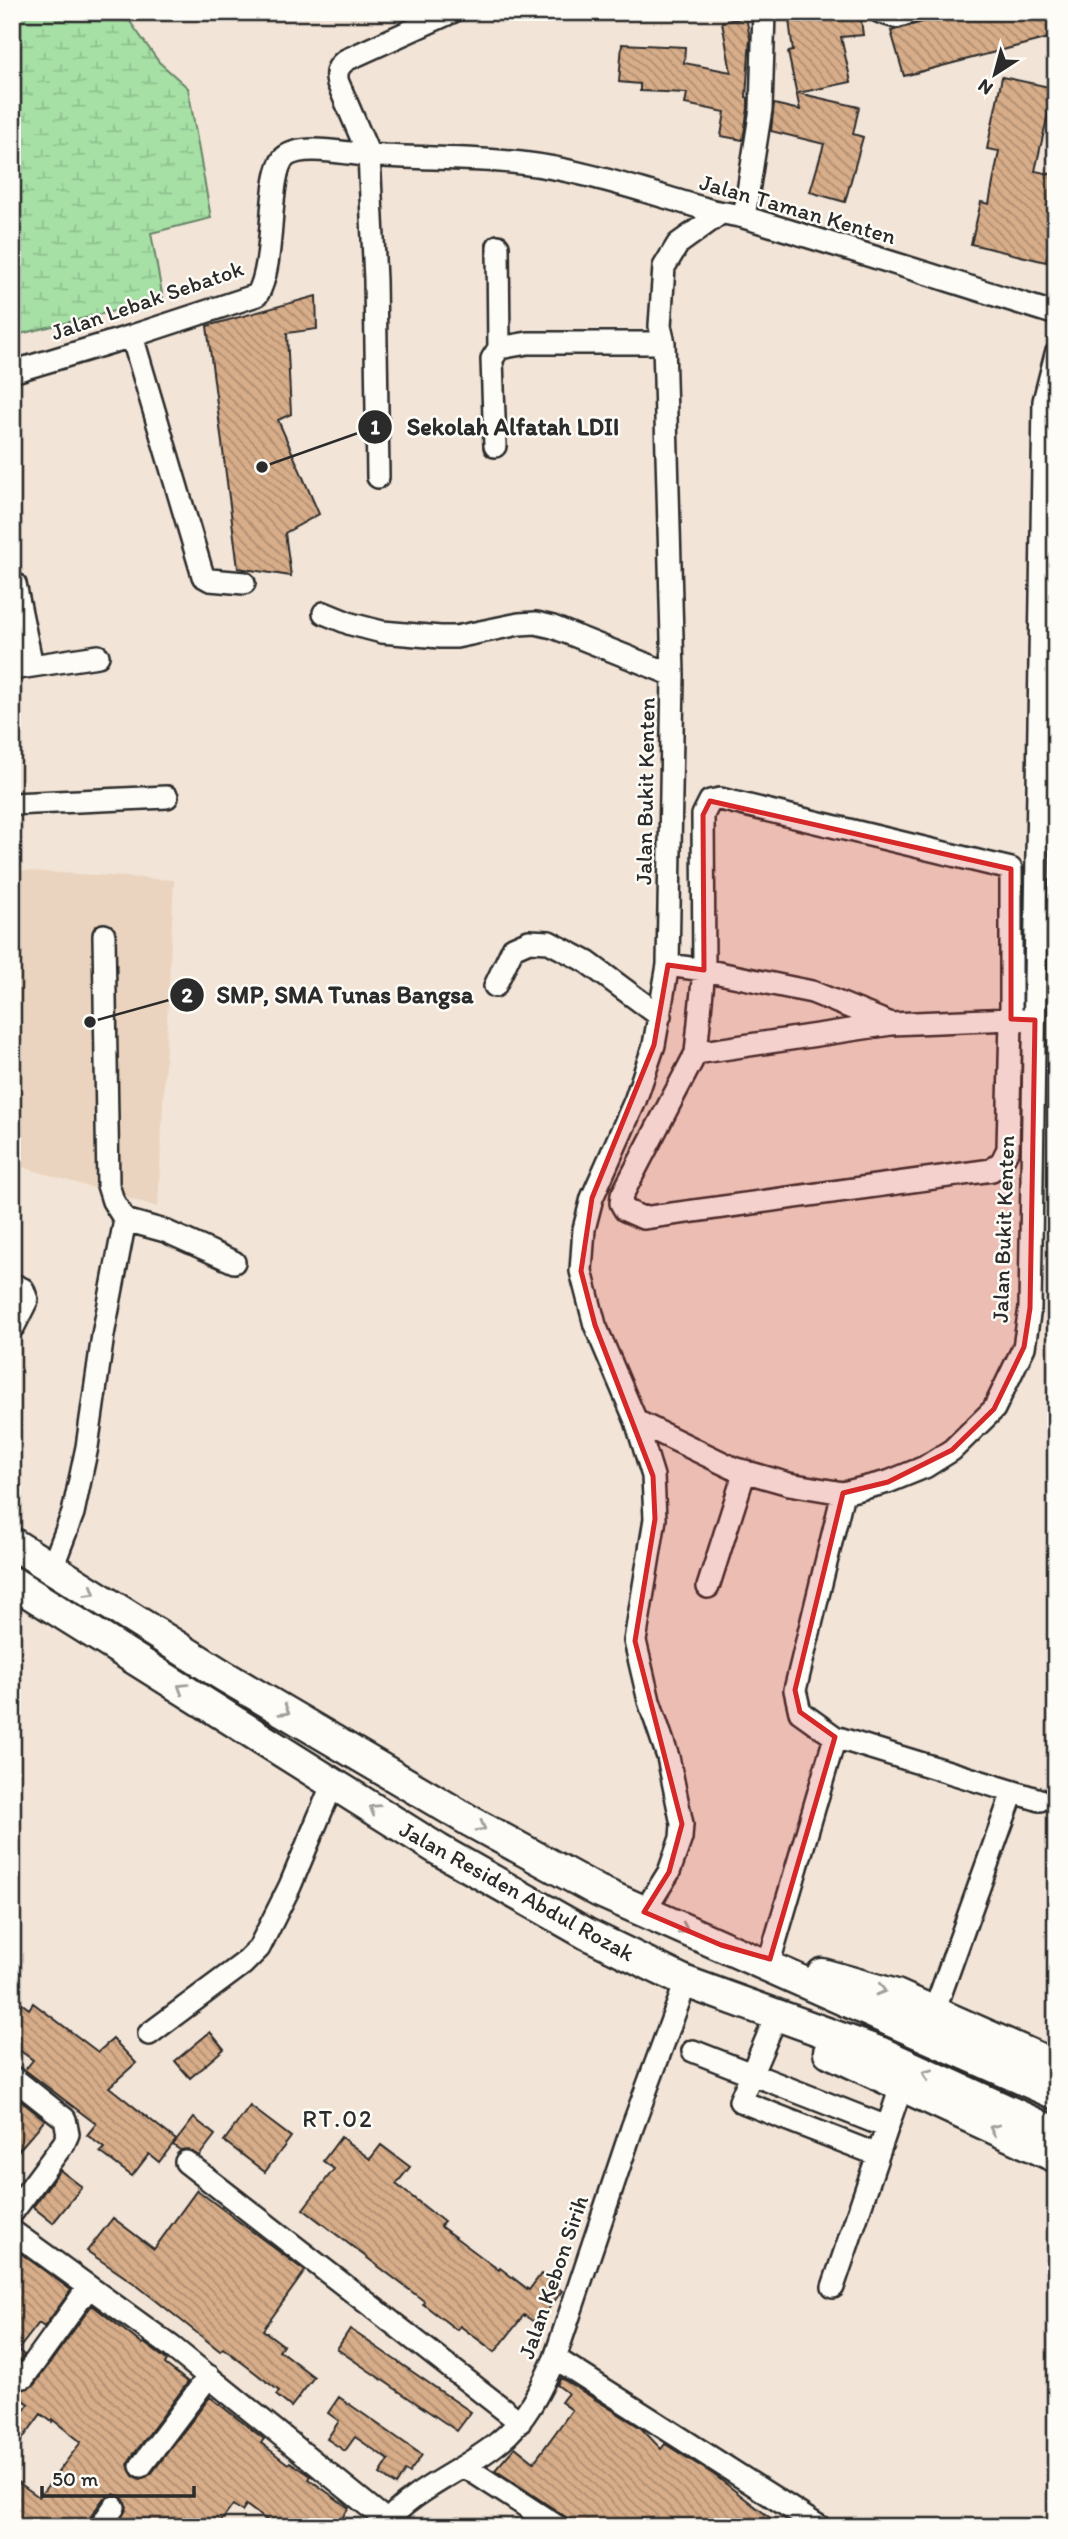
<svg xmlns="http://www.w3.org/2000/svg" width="1068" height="2539" viewBox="0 0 1068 2539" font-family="Itim,sans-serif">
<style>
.built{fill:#ead4bf}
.wetland{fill:url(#wetland-marsh);stroke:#688668;stroke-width:2}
.building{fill:url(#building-back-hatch);stroke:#2b2b2b;stroke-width:2}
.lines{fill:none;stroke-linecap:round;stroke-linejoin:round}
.minor-casing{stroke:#2b2b2b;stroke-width:26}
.highway-casing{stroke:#2b2b2b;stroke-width:35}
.minor{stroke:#fdfcf7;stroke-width:21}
.highway{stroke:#fdfcf7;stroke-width:30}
.oneway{stroke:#9e9e9b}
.marked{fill:#d62828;fill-opacity:0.2;stroke:#d62828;stroke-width:5;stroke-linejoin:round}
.labels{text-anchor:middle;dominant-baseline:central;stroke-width:5;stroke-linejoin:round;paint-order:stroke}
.street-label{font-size:23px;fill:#2b2b2b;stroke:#fdfcf7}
.neighbourhood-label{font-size:24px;letter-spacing:2px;fill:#2b2b2b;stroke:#fdfcf7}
.leader{fill:none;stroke:#2b2b2b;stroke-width:2.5}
.callout-dot{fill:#2b2b2b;stroke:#fdfcf7;stroke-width:2.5}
.mark-label{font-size:21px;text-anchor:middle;font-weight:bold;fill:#fff}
.callout-label{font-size:24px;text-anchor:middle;font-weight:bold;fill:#2b2b2b;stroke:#fdfcf7;stroke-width:5;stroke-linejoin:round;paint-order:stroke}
</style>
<defs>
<pattern id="wetland-marsh" width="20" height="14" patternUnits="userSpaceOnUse" patternTransform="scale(1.75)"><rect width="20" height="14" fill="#a6e0a5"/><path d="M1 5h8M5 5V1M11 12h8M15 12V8" fill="none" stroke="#8fc08e"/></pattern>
<pattern id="building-back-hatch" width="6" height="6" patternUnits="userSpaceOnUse" patternTransform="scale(1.75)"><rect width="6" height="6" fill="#d8ad89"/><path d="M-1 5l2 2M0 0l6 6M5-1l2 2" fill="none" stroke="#af8d70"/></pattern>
</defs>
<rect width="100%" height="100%" fill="#f2e4d6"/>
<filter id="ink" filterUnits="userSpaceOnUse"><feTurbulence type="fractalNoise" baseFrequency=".0143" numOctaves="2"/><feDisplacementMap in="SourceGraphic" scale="14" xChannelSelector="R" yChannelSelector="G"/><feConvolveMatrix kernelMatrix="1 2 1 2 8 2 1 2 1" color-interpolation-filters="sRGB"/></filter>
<g filter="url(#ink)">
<path class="built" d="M12 870 174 880 158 1207 12 1164Z"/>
<path class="wetland" d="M12 12H123L159 62 188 88 211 218 151 233 163 299 12 336Z"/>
<path class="building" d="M788 12H860L863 35 841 37 851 82 798 93 859 107 853 134 863 137 845 202 810 192 824 144 771 131 774 104 800 110 788 52 793 51Z
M957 12H1053L1056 36 904 76 891 31Z
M746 17 750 38 746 97 748 98V108L743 140 721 136 725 112 685 104 687 93 640 91V84L619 82 622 44 685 47 684 63 731 72 722 22Z
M1002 77 1054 88 1035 171 1056 175V190L1050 219 1056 221 1046 262 971 244 981 202 989 204 999 151 987 149Z
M316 296 317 329 287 333 291 414 278 420 319 514 285 533 291 576 238 568 207 326Z
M12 1996 29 2009 33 2003 98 2052 113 2039 136 2063 109 2087 176 2140 159 2162 149 2154 132 2176 100 2152 104 2148 87 2135 96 2124 25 2070 33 2060 12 2045Z
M210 2032 224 2049 190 2078 175 2061Z
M12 2094 45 2120 12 2158Z
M250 2106 291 2137 265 2172 224 2141Z
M194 2118 215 2135 199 2156 188 2149 180 2150 173 2145Z
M341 2137 370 2159 381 2145 410 2167 396 2184 444 2222 440 2226 499 2270 500 2268 529 2290 541 2274 562 2291 537 2324 524 2315 495 2352 460 2326 457 2330 423 2304 424 2301 303 2209 334 2169 323 2161Z
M60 2170 82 2187 53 2223 33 2207Z
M197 2190 305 2271 263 2330 283 2345 279 2350 314 2377 291 2407 276 2395 279 2391 223 2348 220 2351 135 2284 87 2251 113 2218 154 2249Z
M12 2247 71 2290 44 2327 39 2323 18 2350 24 2355 12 2372Z
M92 2305 142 2344 144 2343 167 2360 165 2364 188 2382 131 2458 128 2465 133 2476 140 2479 151 2474 210 2397 264 2439 261 2443 288 2464 290 2462 311 2476 309 2479 349 2508 336 2527H276L246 2505 242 2511 233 2505 217 2527H116L127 2507 122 2497 114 2494 103 2499 89 2519 87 2527H12V2478L39 2497 81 2442 53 2420 52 2422 41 2414 12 2453V2426L29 2404 12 2391V2383L22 2390 34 2385Z
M350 2329 471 2412 457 2431 337 2349Z
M561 2378 641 2428 661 2449 665 2444 713 2474 782 2527H581L495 2470 515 2447 534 2462 572 2410 561 2402 568 2393 557 2385Z
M339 2397 422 2455 409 2473 405 2471 396 2485 380 2474 389 2460 355 2437 345 2451 327 2439 339 2421 328 2413Z"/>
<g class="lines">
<defs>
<path id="minor" d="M880 12 896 17 912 12
M721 213 678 244 664 267 660 326 664 343 673 675 668 965 654 1045 635 1101 592 1198 584 1229 581 1271 595 1325 636 1421 733 1468 789 1484 843 1493 888 1482 925 1467 952 1450 994 1409 1024 1347 1030 1308 1044 401 1056 354
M744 217 761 109 764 12
M498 246 499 348
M132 336 203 576 210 580 244 583
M12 372 132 336 257 295C277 264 266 174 285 157 302 143 347 154 368 155 419 159 471 157 521 163 584 170 646 192 706 209 720 213 734 214 747 218 851 249 953 282 1056 314
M495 446 492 359 499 348 528 343H664
M378 477 375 280 369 155 338 83C335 73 338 66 346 60L452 12
M15 584 32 666
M324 613 351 624 382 632 440 637H456L519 624 536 623 553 627 673 675
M12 669 98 656
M12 804 167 797
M668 965 704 970 812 992 889 1023
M495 986 513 948 529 941 549 942 587 962 660 1016
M1011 1019 1008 1149 1002 1161 992 1170 643 1218 625 1210 621 1203 622 1195 696 1053 891 1024Z
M696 1053 704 970 703 815 710 801 720 799 1011 869V1019L1023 1020
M125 1220 165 1231 234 1262
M12 1284 23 1289 27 1300 14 1326
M636 1421 653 1476 655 1519 635 1641 649 1701 668 1757 682 1824 681 1838 669 1872 644 1912
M843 1493 795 1690 800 1712 835 1737 1040 1800
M52 1568 73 1513 87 1447 103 1335 125 1220 113 1201 108 1185 104 935
M708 1587 745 1471
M770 1959 835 1737
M934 2012 1013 1792
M773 2024 740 2101 878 2155
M149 2034 243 1964 259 1948 290 1886 333 1783
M693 2051 887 2127
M12 2077 65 2119 68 2134 64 2143 12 2213
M186 2162 520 2422
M12 2231 172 2347 387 2521
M833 2287 901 2087
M555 2358 820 2527
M24 2377 88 2288
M141 2466 209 2376
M464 2466 558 2527
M100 2527 114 2507
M382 2527C414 2488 461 2473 499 2442 526 2421 541 2389 555 2358L632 2128 686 1982"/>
<path id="highway" d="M12 1543 224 1676 470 1821 598 1891 1056 2094
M12 1582 439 1850 587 1934 686 1982 879 2052 1056 2133
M822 1974 896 1995 1056 2066
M829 2052 1056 2157"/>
</defs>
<use href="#minor" class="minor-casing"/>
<use href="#highway" class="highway-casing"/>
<use href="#minor" class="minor"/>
<use href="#highway" class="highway"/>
</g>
<defs><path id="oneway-chevron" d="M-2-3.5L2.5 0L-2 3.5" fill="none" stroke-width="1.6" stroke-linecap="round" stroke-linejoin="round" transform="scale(1.75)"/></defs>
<g class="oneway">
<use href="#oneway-chevron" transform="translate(91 1592) rotate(32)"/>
<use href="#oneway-chevron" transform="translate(182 1688) rotate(-148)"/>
<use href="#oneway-chevron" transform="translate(285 1711) rotate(31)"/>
<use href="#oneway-chevron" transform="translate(374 1809) rotate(-148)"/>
<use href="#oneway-chevron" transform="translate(481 1827) rotate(29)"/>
<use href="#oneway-chevron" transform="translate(684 1929) rotate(24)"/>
<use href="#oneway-chevron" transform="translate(881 1990) rotate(16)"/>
<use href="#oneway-chevron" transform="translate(927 2074) rotate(-156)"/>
<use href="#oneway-chevron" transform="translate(994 2129) rotate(-155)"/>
</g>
</g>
<path class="marked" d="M710 801 1011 869V1019L1035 1020 1030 1308 1024 1347 994 1409 952 1450 888 1482 843 1493 795 1690 800 1712 835 1737 770 1959 721 1945 644 1912 669 1872 682 1824 635 1641 655 1519 653 1476 595 1325 581 1271 592 1198 654 1045 668 965 704 970 703 815Z"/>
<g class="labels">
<g class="street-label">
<text transform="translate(798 209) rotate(16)">Jalan Taman Kenten</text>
<text transform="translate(147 300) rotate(-19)">Jalan Lebak Sebatok</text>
<text transform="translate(645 791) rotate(-89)">Jalan Bukit Kenten</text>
<text transform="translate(1003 1229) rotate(-88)">Jalan Bukit Kenten</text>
<text transform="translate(517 1891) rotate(29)">Jalan Residen Abdul Rozak</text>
<text transform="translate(553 2277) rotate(-71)">Jalan Kebon Sirih</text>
</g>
<g class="neighbourhood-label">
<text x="338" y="2118">RT.02</text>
</g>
</g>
<path class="leader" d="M262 467L375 427M90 1022L187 995"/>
<g class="callout-dot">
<circle cx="262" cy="467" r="7"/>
<circle cx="90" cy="1022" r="7"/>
<circle cx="375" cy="427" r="18"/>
<circle cx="187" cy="995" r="18"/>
</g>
<g class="mark-label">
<text x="375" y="434">1</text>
<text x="187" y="1002">2</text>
</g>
<g class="callout-label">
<text x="513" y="435">Sekolah Alfatah LDII</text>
<text x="345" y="1003">SMP, SMA Tunas Bangsa</text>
</g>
<rect width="1068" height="2539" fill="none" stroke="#fdfcf7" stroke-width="42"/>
<rect x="21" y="21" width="1026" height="2497" fill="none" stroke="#2b2b2b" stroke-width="2.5" filter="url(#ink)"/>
<g transform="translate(995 74) rotate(216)" stroke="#fdfcf7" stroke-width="5" paint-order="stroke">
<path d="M0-5L12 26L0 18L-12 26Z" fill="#2b2b2b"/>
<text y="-10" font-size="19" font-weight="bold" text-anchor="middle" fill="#2b2b2b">N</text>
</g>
<path d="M42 2486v10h152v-10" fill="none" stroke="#2b2b2b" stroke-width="3.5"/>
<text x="52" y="2486" font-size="21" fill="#2b2b2b" stroke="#fdfcf7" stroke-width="5" paint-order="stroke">50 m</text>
</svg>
